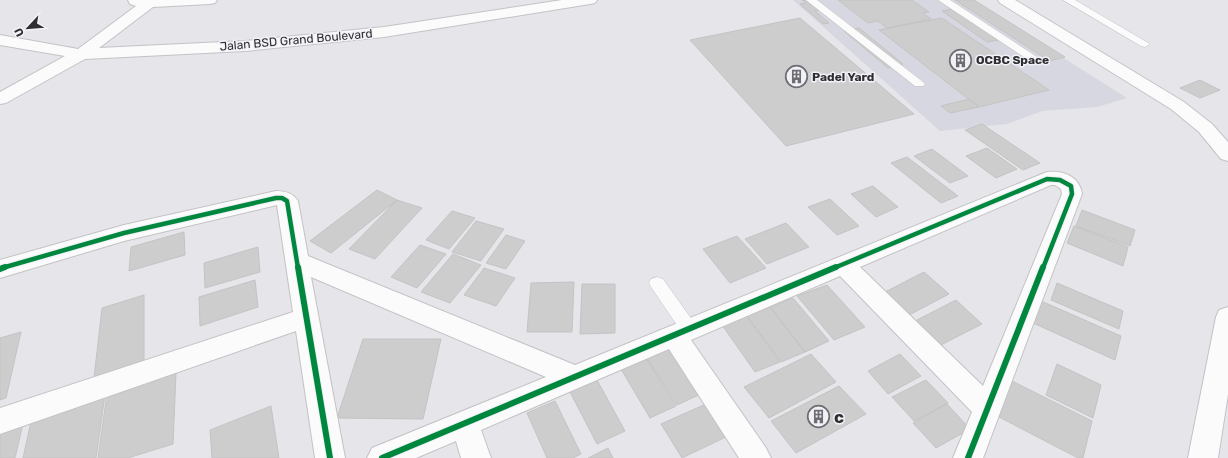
<svg xmlns="http://www.w3.org/2000/svg" width="1228" height="458" viewBox="0 0 1228 458" font-family="Rubik,sans-serif">
<style>
.built{fill:#d7d7e1}
.building{fill:#cecdce;stroke:#c4c3c4}
.lines{fill:none;stroke-linecap:round;stroke-linejoin:round}
.lane-casing{stroke:#c3c3c6;stroke-width:1}
.street-casing{stroke:#c3c3c6;stroke-width:2}
.secondary-casing{stroke:#c3c3c6;stroke-width:2}
.lane{fill:#fbfbfc;fill-rule:evenodd}
.street{fill:#fbfbfc;fill-rule:evenodd}
.secondary{fill:#fbfbfc;fill-rule:evenodd}
.cycleway-far1-casing{stroke:#f1f1f8;stroke-width:7}
.cycleway-casing{stroke:#f1f1f8;stroke-width:8}
.cycleway-far1{stroke:#00873e;stroke-width:4.5}
.cycleway{stroke:#00873e;stroke-width:6}
.labels{text-anchor:middle;dominant-baseline:central;stroke-width:3;stroke-linejoin:round;paint-order:stroke}
.far-street-label{font-size:12px;fill:#2e2e31;stroke:#f1f1f8}
.far-poi-label{font-size:12px;font-weight:bold;fill:#2e2e31;stroke:#f1f1f8;text-anchor:start}
.near-poi-label{font-size:17px;font-weight:bold;fill:#2e2e31;stroke:#f1f1f8;text-anchor:start}
</style>
<rect width="100%" height="100%" fill="#e5e5ea"/>
<path class="built" d="M793 0H972L1127 98 1097 107 1042 111 1007 124 940 131Z"/>
<path class="building" d="M802 0H809L821 10 815 11 829 23 823 24 800 4 806 3Z
M838 0H912L929 12 923 13 931 19 887 28 878 21 868 23Z
M955 0H974L1065 57 1049 61Z
M953 9 998 40 987 42 942 11Z
M800 18 914 114 786 146 690 40Z
M942 18 1049 90 979 107 879 30Z
M859 28 903 64 888 68 844 31Z
M1200 80 1220 90 1200 98 1180 88Z
M969 99 979 107 950 113 941 106Z
M982 124 1040 163 1023 170 965 130Z
M987 148 1017 169 996 178 966 156Z
M932 149 968 176 950 183 914 156Z
M907 157 958 196 941 203 891 163Z
M873 186 898 207 876 217 851 194Z
M377 190 397 200 331 253 310 241Z
M830 199 859 226 837 235 808 207Z
M397 200 422 208 375 259 349 249Z
M1082 210 1135 230 1130 246 1076 226Z
M452 211 475 218 449 249 426 240Z
M476 221 504 229 481 261 452 252Z
M786 223 809 247 767 264 745 239Z
M1074 226 1128 247 1123 266 1067 243Z
M184 232 185 255 129 271 131 247Z
M506 235 525 241 506 269 486 263Z
M737 236 766 268 730 283 703 249Z
M420 245 446 254 417 288 391 277Z
M258 247 260 272 205 288 204 263Z
M453 254 481 265 450 303 421 292Z
M484 268 515 278 496 306 464 295Z
M924 272 949 294 909 315 885 292Z
M255 280 258 307 200 326 199 297Z
M574 282 572 332H527L531 283Z
M1057 283 1123 311 1119 329 1051 300Z
M582 284H615V333L580 334Z
M827 285 865 327 834 340 797 296Z
M144 295V361L94 378 102 308Z
M793 298 829 341 805 352 770 307Z
M956 300 982 324 941 345 915 321Z
M1041 301 1121 336 1115 360 1033 323Z
M770 307 805 352 781 362 747 316Z
M746 316 780 362 755 372 722 325Z
M21 332 6 398 0 400V338Z
M363 339H441L423 419 337 418Z
M672 347 703 393 677 405 647 358Z
M811 354 836 382 769 418 744 387Z
M900 354 921 376 888 394 868 371Z
M646 358 676 406 650 418 621 369Z
M1057 364 1101 385 1093 418 1046 395Z
M176 373 173 444 128 458H98L107 394Z
M597 380 625 431 597 444 570 392Z
M926 380 948 403 914 421 892 397Z
M1012 381 1092 421 1083 458H1078L999 417Z
M839 386 866 414 796 453 771 421Z
M105 395 96 458H23L32 417Z
M555 401 581 454 573 458H547L527 413Z
M706 404 728 436 682 458 661 424Z
M947 404 970 429 936 448 913 423Z
M271 406 279 458H212L210 430Z
M23 424 15 458H0V430Z
M608 448 613 458H588Z"/>
<g class="lines">
<defs>
<path id="lane" d="M806 0H817L923 82 925 84 923 86H915Z
M938 0H950L1037 57 1035 59H1027Z
M1063 0H1075L1150 44 1145 47 1141 46Z
M657 277 663 279 695 324 698 329 695 334 689 336 683 334 651 287 649 283 651 279Z"/>
<path id="street" d="M998 0H1015L1184 102 1212 124 1228 142V161L1221 159 1199 132 1171 109 1000 3Z
M1047 172C1064 170 1080 177 1082 194L983 458H953L972 412 840 276 691 340 766 448 771 458H739L669 349 481 430 491 458H461L456 441 416 458H367L372 448 546 377 311 277 345 458H315L296 331 0 434V408L293 312 277 205 124 241 0 278V260L124 225 276 191C285 191 293 193 298 201L308 256 575 365ZM1051 185H1055L1061 189 1062 194 983 386 860 267Z
M1228 307V394L1218 458H1188L1216 317 1219 310Z"/>
<path id="secondary" d="M128 0H217L215 3 210 4 153 7 99 48 245 41 384 27 562 0H597L595 3 590 4 384 37 245 51 85 59 6 103 0 104V92L65 56 0 45V35L78 49 136 6 130 4Z"/>
</defs>
<use href="#lane" class="lane-casing"/>
<use href="#street" class="street-casing"/>
<use href="#secondary" class="secondary-casing"/>
<use href="#lane" class="lane"/>
<use href="#street" class="street"/>
<use href="#secondary" class="secondary"/>
<defs>
<path id="cycleway-far1" d="M2 268 124 233 276 198H282L287 201 298 268
M834 268 1047 179 1060 180 1071 186 1072 194 1043 268"/>
<path id="cycleway" d="M298 267 330 458
M0 269 5 267
M382 458 836 267
M968 458 1043 267"/>
</defs>
<use href="#cycleway-far1" class="cycleway-far1-casing"/>
<use href="#cycleway" class="cycleway-casing"/>
<use href="#cycleway-far1" class="cycleway-far1"/>
<use href="#cycleway" class="cycleway"/>
</g>
<defs>
<symbol id="building-ring" viewBox="-11 -11 22 22"><circle r="9.5" fill="#f1f1f8" stroke="#6e6e72" stroke-width="1.5"/><path d="M-4-6H4V6H1V3H-1V6H-4ZM-2.5-4.3h1.7v1.8h-1.7ZM.8-4.3h1.7v1.8H.8ZM-2.5-1h1.7V.8h-1.7ZM.8-1h1.7V.8H.8Z" fill="#6e6e72"/></symbol>
</defs>
<g fill-rule="evenodd">
<use href="#building-ring" x="948" y="48" width="25" height="25"/>
<use href="#building-ring" x="784" y="64" width="25" height="25"/>
<use href="#building-ring" x="806" y="404" width="25" height="25"/>
</g>
<g class="labels">
<g class="far-street-label">
<text transform="translate(296 40) rotate(-5)">Jalan BSD Grand Boulevard</text>
</g>
<g class="far-poi-label">
<text x="976" y="60">OCBC Space</text>
<text x="812" y="77">Padel Yard</text>
</g>
<g class="near-poi-label">
<text x="834" y="417">c</text>
</g>
</g>
<g transform="translate(28 28) rotate(244)" stroke="#f1f1f8" stroke-width="3" paint-order="stroke">
<path d="M0-3L7 15L0 10L-7 15Z" fill="#2e2e31"/>
<text y="-6" font-size="11" font-weight="bold" text-anchor="middle" fill="#2e2e31">U</text>
</g>
</svg>
